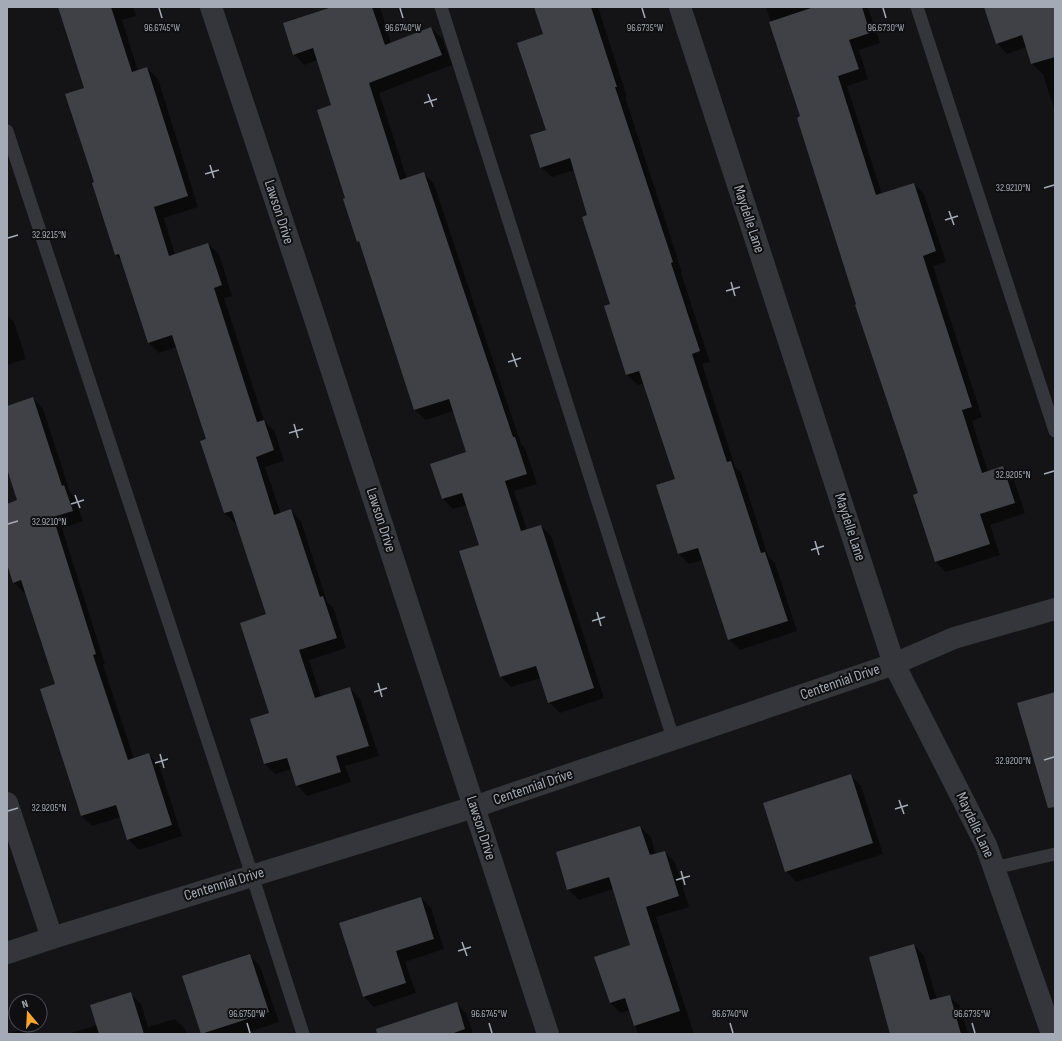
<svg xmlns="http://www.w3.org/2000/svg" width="1062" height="1041" viewBox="0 0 1062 1041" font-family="'Sofia Sans Condensed',sans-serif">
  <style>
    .shadow { fill: #0007; fill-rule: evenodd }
    .building { fill: #404146 }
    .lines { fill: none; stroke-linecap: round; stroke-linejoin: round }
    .service { stroke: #35363b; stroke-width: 13 }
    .minor { stroke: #35363b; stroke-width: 22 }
    .ticks { fill: none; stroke: #a5abb6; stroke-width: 1.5 }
    .labels { text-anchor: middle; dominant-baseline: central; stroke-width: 4; stroke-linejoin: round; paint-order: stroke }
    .street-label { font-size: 15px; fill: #a5abb6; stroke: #0f0f11 }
    .ticks-label { font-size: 10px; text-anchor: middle; fill: #a5abb6; stroke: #0f0f11; stroke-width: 4; stroke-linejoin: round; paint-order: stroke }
  </style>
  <rect width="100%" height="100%" fill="#141416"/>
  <!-- shadow -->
  <g class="shadow">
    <path d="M 59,7 L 133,7 L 136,16 L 122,20 L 138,71 L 147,68 L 158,79 L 198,207 L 164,218 L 175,255 L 208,244 L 219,254 L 232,296 L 224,298 L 264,421 L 275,432 L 284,461 L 265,467 L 281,514 L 291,510 L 301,521 L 327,602 L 333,607 L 346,648 L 309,660 L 321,697 L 350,688 L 360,699 L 379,756 L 345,766 L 351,782 L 307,796 L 297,785 L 292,769 L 275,774 L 265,764 L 251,720 L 270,714 L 267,615 L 237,523 L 235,523 L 225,513 L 207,440 L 177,347 L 159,353 L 149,343 L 122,261 L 116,255 L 93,183 L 95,183 L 85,88 Z"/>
    <path d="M 335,7 L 380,7 L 391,43 L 431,28 L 442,38 L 452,65 L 379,93 L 407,179 L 423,173 L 434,184 L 521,444 L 525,448 L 537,484 L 514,491 L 527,530 L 541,526 L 551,536 L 604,698 L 560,713 L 549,702 L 541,678 L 511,687 L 501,677 L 460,552 L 480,546 L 467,505 L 453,509 L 443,499 L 467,453 L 453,411 L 426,420 L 415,410 L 362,245 L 358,241 L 347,198 L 333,106 L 318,60 L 304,65 L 294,54 Z"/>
    <path d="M 535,7 L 598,7 L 627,97 L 625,97 L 682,272 L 681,273 L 710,362 L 702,364 L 735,467 L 741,472 L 768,556 L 775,563 L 797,631 L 740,650 L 729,639 L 703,560 L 689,564 L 679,554 L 676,480 L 644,383 L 638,385 L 627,375 L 589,215 L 575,170 L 552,177 L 541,167 L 547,131 L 544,35 Z"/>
    <path d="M 766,7 L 868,7 L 880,43 L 859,50 L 868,79 L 847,86 L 882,194 L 914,184 L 924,194 L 946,262 L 933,266 L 982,417 L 972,421 L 988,472 L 1003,467 L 1013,477 L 1025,513 L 990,525 L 1000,555 L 946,572 L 936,562 L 914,496 L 919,494 L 858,305 L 801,117 Z"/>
    <path d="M 985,7 L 1055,7 L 1055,111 L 1043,74 L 1032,64 L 1027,47 L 1007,54 L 997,43 Z"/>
    <path d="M 7,315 L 14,322 L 26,359 L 7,365 Z"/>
    <path d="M 33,398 L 43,409 L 70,492 L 74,497 L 83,521 L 62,528 L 105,664 L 103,665 L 134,759 L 148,754 L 159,765 L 182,836 L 139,850 L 128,839 L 121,817 L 92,826 L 82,816 L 41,689 L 56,684 L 26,592 L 24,593 L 14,582 L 7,561 L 7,505 L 18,501 L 7,466 L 7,407 Z"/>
    <path d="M 850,775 L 861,786 L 883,854 L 796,882 L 786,871 Z"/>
    <path d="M 640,827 L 651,837 L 656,855 L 665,852 L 675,862 L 689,907 L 656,917 L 694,1034 L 638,1034 L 630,1010 L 621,1013 L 610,1003 L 631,946 L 613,889 L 579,900 L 568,889 ZM 613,874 L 614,876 L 573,889 L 573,887 Z"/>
    <path d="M 421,898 L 431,908 L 444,949 L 405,962 L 416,993 L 374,1007 L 363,996 Z"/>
    <path d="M 914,945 L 924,956 L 937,1000 L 949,996 L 960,1006 L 968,1034 L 891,1034 Z"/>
    <path d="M 250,956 L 260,966 L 279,1022 L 243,1034 L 203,1034 Z"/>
    <path d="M 130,993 L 141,1004 L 148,1027 L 175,1019 L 185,1029 L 187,1034 L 68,1034 L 97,1025 Z"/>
    <path d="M 456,1004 L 467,1014 L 473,1034 L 398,1034 Z"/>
    <path d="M 26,1028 L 32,1034 L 8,1034 Z"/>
  </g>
  <!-- building -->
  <g class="building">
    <path d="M 58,7 L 111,7 L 132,72 L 147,67 L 188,196 L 154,207 L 169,256 L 208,243 L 222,285 L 214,288 L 257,422 L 264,420 L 274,450 L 256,457 L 274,515 L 291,509 L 320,597 L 323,596 L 337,638 L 299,650 L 315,698 L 350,687 L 369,746 L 336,756 L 341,772 L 296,786 L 287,758 L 264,764 L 250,719 L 269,713 L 240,623 L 266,614 L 232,511 L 224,513 L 200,441 L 206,439 L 172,335 L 148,343 L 119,254 L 115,255 L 92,183 L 94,182 L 65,94 L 84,88 Z"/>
    <path d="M 332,7 L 372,7 L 385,45 L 431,27 L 442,55 L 369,83 L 400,180 L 424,172 L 513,437 L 515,437 L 527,474 L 505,481 L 521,531 L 541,525 L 594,688 L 548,703 L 536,666 L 500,677 L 459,551 L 479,545 L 462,493 L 442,499 L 430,464 L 466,452 L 449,399 L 414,410 L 359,241 L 357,242 L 343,199 L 345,198 L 317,110 L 331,105 L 313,48 L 293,55 L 283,23 Z"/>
    <path d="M 534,7 L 591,7 L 617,87 L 615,87 L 673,262 L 671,263 L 700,351 L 692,354 L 727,462 L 731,461 L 761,553 L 765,552 L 788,621 L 728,640 L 698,548 L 678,554 L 656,485 L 675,479 L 639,371 L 626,375 L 604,306 L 610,304 L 582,217 L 587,215 L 570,158 L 540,168 L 530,135 L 546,130 L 517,43 L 543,34 Z"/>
    <path d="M 814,7 L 862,7 L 870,33 L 849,40 L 859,69 L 838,76 L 876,195 L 914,183 L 936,251 L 923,256 L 972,407 L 962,410 L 982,473 L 1003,466 L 1015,503 L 980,514 L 990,544 L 935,562 L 913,495 L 918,493 L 855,305 L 856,304 L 797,118 L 800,116 L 769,22 Z"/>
    <path d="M 984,7 L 1055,7 L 1055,57 L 1031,64 L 1022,35 L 996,44 Z"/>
    <path d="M 33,397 L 62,486 L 64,485 L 73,511 L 53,517 L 96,654 L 93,655 L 128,760 L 149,753 L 172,825 L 127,840 L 116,805 L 81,816 L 40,689 L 55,684 L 21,580 L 13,583 L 7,564 L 7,504 L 17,500 L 7,469 L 7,406 Z"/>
    <path d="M 1055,692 L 1055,807 L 1048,808 L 1017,703 Z"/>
    <path d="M 851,774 L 873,843 L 785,872 L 763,803 Z"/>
    <path d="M 640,826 L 650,855 L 665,851 L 679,896 L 646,907 L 680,1011 L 634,1026 L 625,998 L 610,1003 L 594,957 L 630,945 L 609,877 L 567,890 L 556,852 Z"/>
    <path d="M 421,897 L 434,939 L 396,951 L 406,983 L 363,997 L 339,923 Z"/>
    <path d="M 914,944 L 930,1000 L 950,995 L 961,1034 L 890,1034 L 869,957 Z"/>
    <path d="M 250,954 L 269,1012 L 201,1034 L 182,976 Z"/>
    <path d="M 131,992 L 144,1034 L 99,1034 L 90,1005 Z"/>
    <path d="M 457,1002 L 465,1029 L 451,1034 L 377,1034 L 376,1029 Z"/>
  </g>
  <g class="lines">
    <!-- service -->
    <g class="service">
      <path d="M 441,7 L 673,738"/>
      <path d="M 917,7 L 1055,431"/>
      <path d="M 7,131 L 252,875 L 303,1034"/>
      <path d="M 994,868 L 1055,854"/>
    </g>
    <!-- minor -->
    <g class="minor">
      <path d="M 211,7 L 314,316 L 548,1034"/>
      <path d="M 680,7 L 894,664 L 986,845 L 1052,1034"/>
      <path d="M 7,803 L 52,938"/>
      <path d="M 7,953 L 52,938 L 474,807 L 894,664 L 954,638 L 1055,609"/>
    </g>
  </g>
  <!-- ticks -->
  <path class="ticks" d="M 159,8 L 162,18M 400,8 L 403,18M 642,8 L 645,18M 883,8 L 886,18M 428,94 L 433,107M 424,103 L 437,99M 210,165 L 214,178M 205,174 L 219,170M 1044,188 L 1054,185M 949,211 L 954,225M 945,220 L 958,216M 8,238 L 18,235M 731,282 L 735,296M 726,291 L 740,287M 512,353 L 517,367M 508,362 L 521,358M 294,424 L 298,438M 289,433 L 303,429M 1044,474 L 1054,471M 75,495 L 80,508M 71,504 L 84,500M 8,524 L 18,521M 815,541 L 819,555M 811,550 L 824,546M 597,612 L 601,626M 592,621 L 605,617M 378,683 L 382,697M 374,692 L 387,688M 160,754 L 164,768M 1044,760 L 1054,757M 155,763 L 168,759M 899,800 L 904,814M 895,809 L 908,805M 8,811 L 18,808M 681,871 L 685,885M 676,880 L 690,876M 462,942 L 467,956M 458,951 L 471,947M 247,1023 L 250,1033M 489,1023 L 492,1033M 730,1023 L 733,1033M 972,1023 L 975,1033"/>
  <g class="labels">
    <!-- street labels -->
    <g class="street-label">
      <text transform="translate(279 212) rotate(72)">Lawson Drive</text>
      <text transform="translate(749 219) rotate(72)">Maydelle Lane</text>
      <text transform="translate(381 520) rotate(72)">Lawson Drive</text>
      <text transform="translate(850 527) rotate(72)">Maydelle Lane</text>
      <text transform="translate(840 682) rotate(-19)">Centennial Drive</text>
      <text transform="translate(533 787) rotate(-19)">Centennial Drive</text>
      <text transform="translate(975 825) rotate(65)">Maydelle Lane</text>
      <text transform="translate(481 828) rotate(72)">Lawson Drive</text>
      <text transform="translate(224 884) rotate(-17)">Centennial Drive</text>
    </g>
  </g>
  <g class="ticks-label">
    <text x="162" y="31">96.6745°W</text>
    <text x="403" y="31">96.6740°W</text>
    <text x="645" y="31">96.6735°W</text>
    <text x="886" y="31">96.6730°W</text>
    <text x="1013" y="191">32.9210°N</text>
    <text x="49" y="238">32.9215°N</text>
    <text x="1013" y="478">32.9205°N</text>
    <text x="49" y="525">32.9210°N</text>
    <text x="1013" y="764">32.9200°N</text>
    <text x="49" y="811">32.9205°N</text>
    <text x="247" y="1017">96.6750°W</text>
    <text x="489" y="1017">96.6745°W</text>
    <text x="730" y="1017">96.6740°W</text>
    <text x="972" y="1017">96.6735°W</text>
  </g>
  <!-- border -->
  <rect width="1062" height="1041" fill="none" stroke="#a5abb6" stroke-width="16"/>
  <!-- north arrow -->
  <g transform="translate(28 1013) rotate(342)"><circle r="19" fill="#0f0f11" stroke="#4b4d53"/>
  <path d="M0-3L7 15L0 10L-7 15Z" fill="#f6a62c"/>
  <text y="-6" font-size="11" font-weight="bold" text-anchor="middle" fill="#a5abb6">N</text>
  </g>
</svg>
